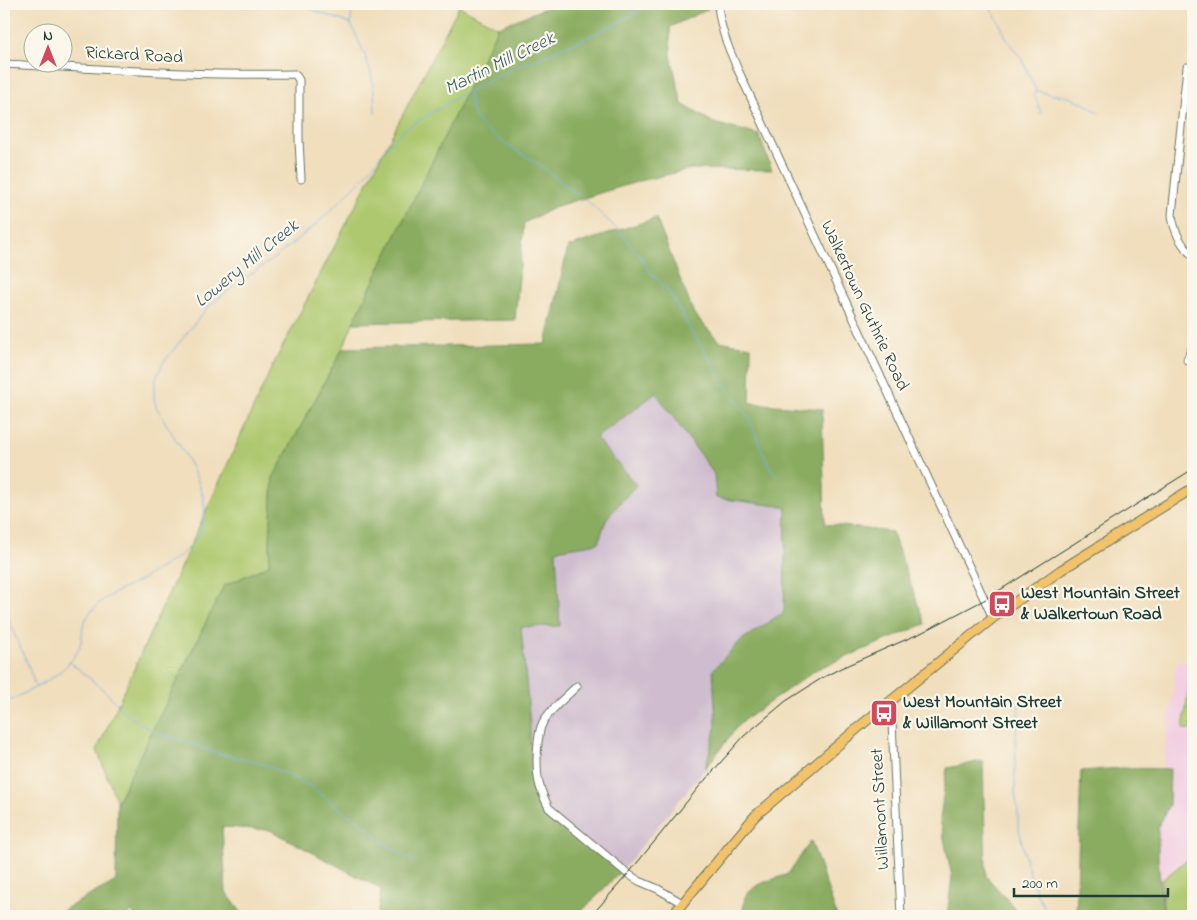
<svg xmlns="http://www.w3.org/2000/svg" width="1197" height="920" viewBox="0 0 1197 920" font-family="'Indie Flower',sans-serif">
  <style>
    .built { fill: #f2cfe1 }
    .industrial { fill: #cfbdcf }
    .green { fill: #adc86e; stroke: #668251 }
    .forest { fill: #8aac61; stroke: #54744a }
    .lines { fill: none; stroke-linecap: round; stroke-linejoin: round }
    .stream { stroke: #74afe5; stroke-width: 1 }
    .minor-casing { stroke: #687564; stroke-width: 9 }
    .major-casing { stroke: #687564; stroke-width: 11 }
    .minor { stroke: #fff; stroke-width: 7 }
    .major { stroke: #f2c36a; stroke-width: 9 }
    .rail { stroke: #1f3d34; stroke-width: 1 }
    .labels { text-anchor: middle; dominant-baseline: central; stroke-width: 4.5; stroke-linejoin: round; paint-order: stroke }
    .street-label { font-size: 18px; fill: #1f3d34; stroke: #fbf7ec }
    .poi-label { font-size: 18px; font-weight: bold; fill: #1f3d34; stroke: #fbf7ec; text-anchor: start }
    .water-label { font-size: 19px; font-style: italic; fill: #395f69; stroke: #fbf7ec }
  </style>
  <rect width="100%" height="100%" fill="#fbf7ec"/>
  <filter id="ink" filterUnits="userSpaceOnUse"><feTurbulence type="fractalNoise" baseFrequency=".02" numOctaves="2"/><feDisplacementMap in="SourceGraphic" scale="10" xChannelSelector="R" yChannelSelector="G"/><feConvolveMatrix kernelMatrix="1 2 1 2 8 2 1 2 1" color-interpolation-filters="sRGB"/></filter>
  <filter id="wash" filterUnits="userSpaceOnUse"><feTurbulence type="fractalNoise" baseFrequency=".0096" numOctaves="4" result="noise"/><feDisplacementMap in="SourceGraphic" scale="20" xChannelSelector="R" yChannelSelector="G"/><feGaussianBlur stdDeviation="1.12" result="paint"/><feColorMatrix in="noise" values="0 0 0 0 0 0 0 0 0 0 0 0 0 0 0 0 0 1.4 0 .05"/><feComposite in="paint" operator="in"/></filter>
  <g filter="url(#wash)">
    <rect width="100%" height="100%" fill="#f0debc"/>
    <!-- built -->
    <path class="built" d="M 1177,661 L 1193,661 L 1193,916 L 1157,916 L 1156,819 Z"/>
    <!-- industrial -->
    <path class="industrial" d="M 656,392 L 715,474 L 717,498 L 786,507 L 784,612 L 740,641 L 713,670 L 716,726 L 705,769 L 619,874 L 544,810 L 531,775 L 530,724 L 521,627 L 560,626 L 556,550 L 598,543 L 607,518 L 636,485 L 596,438 Z"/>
    <!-- green -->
    <g class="green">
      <path d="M 459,6 L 498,27 L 353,323 L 343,348 L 273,478 L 269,565 L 224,586 L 117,802 L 97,750 L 271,369 Z"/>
      <path d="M 1193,677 L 1193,730 L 1183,729 L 1190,680 Z"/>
      <path d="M 1193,855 L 1193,916 L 1164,916 L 1162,880 Z"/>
    </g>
    <!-- forest -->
    <g class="forest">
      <path d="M 555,4 L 708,4 L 708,9 L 670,27 L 671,56 L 682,104 L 714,123 L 759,135 L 772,170 L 691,169 L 640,181 L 557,206 L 524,223 L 515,320 L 353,323 L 498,27 Z"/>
      <path d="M 656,218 L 694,314 L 719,341 L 751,347 L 750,403 L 822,409 L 825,524 L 892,532 L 925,624 L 817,669 L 740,723 L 705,769 L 716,726 L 713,670 L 740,641 L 784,612 L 786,507 L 716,498 L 714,474 L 656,393 L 596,438 L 636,485 L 607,518 L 598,543 L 556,550 L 560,626 L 521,627 L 530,724 L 531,775 L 544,810 L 622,870 L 577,916 L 377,916 L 381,889 L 270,830 L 222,827 L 226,892 L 244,916 L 136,916 L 131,912 L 127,916 L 61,916 L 65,909 L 116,881 L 117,802 L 224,586 L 269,565 L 273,478 L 343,348 L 546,344 L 568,247 Z"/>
      <path d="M 983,761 L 986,876 L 1022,916 L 947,916 L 952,877 L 940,819 L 947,768 Z"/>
      <path d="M 1122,768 L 1170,769 L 1169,804 L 1158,828 L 1158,857 L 1163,916 L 1076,916 L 1081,771 Z"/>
      <path d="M 811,841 L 837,916 L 742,916 L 745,896 L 757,885 L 788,874 Z"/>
    </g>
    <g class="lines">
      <!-- stream -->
      <g class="stream">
        <path d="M 223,4 L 245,7 L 269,5 L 277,6 L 286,4 L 300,5 L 351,24"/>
        <path d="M 352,4 L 351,24 L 365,55 L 368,66 L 370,69 L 374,92 L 375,113"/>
        <path d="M 988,4 L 999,22 L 1008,41 L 1023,61 L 1036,91 L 1034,94 L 1041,113"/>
        <path d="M 1037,91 L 1052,95 L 1057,95 L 1069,97 L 1089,106 L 1099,113"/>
        <path d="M 468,93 L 473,113 L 482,127 L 510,147 L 540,165 L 569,188 L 586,200 L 618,230 L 639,254 L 651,273 L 670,293 L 692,333 L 706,353 L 720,378 L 733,395 L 749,419 L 758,440 L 762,451 L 775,475"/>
        <path d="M 4,606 C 12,633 27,657 35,686"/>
        <path d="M 70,662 L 107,693 L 123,711 L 139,723 L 159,734 L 195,745 L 210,751 L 263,764 L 298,780 L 313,788 L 345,813 L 361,822 L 375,835 L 394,850 L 415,862"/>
        <path d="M 4,703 L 11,700 C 36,687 66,675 79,648 C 82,641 82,634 83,626 C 85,618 92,610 98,604 C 109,594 124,589 137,582 C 146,577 155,571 163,566 C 176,559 190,549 198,537 C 223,498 173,440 156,406 L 154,398 L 154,389 L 157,376 L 163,363 L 202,314 L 211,304 L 239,282 L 269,262 L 318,223 L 365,176 L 380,156 L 402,131 L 459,96 L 520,65 L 538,59 L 563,47 L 584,39 L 602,30 L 610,27 L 649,4"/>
        <path d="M 1019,703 L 1016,737 L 1015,775 L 1015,794 L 1018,809 L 1018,824 L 1027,865 L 1037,894 L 1049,916"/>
      </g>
    </g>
  </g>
  <g filter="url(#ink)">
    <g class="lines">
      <!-- minor casing -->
      <g class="minor-casing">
        <g id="minor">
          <path d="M 718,4 C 720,29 728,47 738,70 L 993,618"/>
          <path d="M 4,64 C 101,69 198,76 295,74 L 299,80 L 299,140 L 301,179"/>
          <path d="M 1187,67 L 1172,215 C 1174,232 1181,245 1193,256"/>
          <path d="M 1187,360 L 1193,345"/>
          <path d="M 577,686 C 566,697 551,708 543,722 C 536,735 536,770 539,783 C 541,792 545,800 549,808 L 628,874 L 639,881 L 658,889 L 682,903"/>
          <path d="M 891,700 L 901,916"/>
        </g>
      </g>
      <!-- major casing -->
      <g class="major-casing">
        <path id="major" d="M 672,916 L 755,816 L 865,722 L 993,618 L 1061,570 L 1193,488"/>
      </g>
      <!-- minor -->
      <use href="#minor" class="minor"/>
      <!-- major -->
      <use href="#major" class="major"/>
      <!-- rail -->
      <path class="rail" d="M 591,916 L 628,874 L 698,788 L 744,736 L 786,701 L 822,678 L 841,668 L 921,633 L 984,600 L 1193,469"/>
    </g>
  </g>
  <!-- icons -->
  <defs>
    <g id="bus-square" transform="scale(1.4375)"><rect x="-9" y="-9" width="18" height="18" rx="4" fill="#d1495b" stroke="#fbf7ec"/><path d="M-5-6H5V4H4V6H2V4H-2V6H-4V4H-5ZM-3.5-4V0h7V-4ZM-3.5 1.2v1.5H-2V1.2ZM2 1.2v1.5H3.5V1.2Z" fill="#fff"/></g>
  </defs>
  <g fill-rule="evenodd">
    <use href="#bus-square" x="1002" y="604"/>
    <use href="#bus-square" x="884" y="713"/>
  </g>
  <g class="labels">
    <!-- street labels -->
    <g class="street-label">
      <text transform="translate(134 56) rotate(3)">Rickard Road</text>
      <text transform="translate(864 306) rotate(65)">Walkertown Guthrie Road</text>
      <text transform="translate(881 809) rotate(-93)">Willamont Street</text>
    </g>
    <!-- poi labels -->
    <g class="poi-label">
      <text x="1021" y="594">West Mountain Street<tspan x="1021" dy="21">&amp; Walkertown Road</tspan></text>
      <text x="903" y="703">West Mountain Street<tspan x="903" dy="21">&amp; Willamont Street</tspan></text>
    </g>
    <!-- water labels -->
    <g class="water-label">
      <text transform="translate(500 64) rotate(-26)">Martin Mill Creek</text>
      <text transform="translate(247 264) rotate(-39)">Lowery Mill Creek</text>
    </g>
  </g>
  <!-- margin -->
  <rect width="1197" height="920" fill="none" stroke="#fbf7ec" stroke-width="20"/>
  <!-- north arrow -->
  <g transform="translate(48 48)"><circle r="24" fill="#fbf7ec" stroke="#a3ada2"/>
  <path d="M0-4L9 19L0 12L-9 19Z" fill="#d1495b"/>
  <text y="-8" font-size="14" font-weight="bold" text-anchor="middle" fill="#1f3d34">N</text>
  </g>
  <!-- scale -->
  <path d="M1014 888v8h154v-8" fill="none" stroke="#1f3d34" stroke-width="2.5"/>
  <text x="1022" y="888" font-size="15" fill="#1f3d34" stroke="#fbf7ec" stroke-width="4" paint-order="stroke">200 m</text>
</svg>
